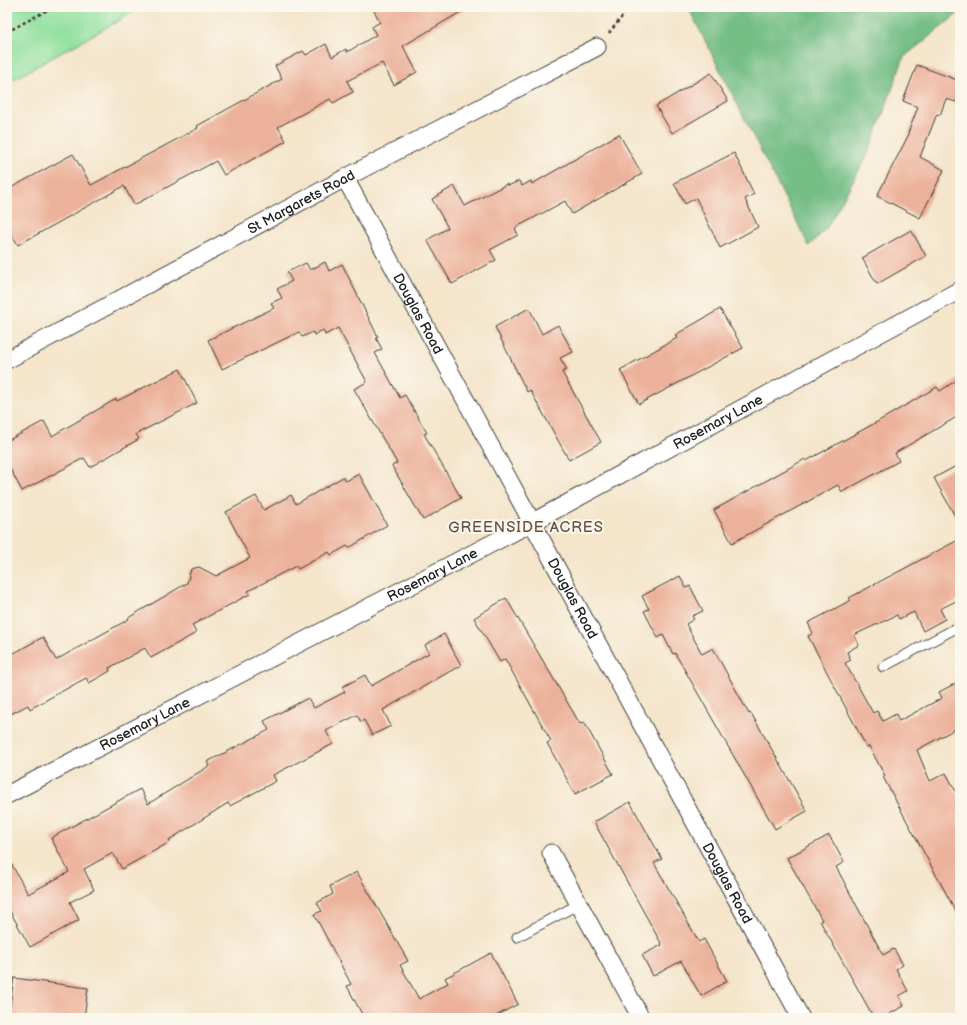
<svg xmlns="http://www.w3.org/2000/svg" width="967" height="1025" viewBox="0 0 967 1025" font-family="'Balsamiq Sans',sans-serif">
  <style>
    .green { fill: #91e09f; stroke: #567e5e }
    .forest { fill: #74be86; stroke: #486d51 }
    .building { fill: #ecb19a }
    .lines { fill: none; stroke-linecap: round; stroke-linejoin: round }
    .lane-casing { stroke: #3c3a36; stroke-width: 11 }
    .street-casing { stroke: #3c3a36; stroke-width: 19 }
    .path { stroke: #3c3a36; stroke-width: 2.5; stroke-dasharray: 3 3; stroke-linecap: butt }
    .lane { stroke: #fff; stroke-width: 9 }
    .street { stroke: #fff; stroke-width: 17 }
    .labels { text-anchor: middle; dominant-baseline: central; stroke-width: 4; stroke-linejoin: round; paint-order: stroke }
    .street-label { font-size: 14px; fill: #1c1c1c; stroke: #fbf7ec }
    .neighbourhood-label { font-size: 15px; letter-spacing: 1px; fill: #655048; stroke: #fbf7ec }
  </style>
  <rect width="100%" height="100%" fill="#fbf7ec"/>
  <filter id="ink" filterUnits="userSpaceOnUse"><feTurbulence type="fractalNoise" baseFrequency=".025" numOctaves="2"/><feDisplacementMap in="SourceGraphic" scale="8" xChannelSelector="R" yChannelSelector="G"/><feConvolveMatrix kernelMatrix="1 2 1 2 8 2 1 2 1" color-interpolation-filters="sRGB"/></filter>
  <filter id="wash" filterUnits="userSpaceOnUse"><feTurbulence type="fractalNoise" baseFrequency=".012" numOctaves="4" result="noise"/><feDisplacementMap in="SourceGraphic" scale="16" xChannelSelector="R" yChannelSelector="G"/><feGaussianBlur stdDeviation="0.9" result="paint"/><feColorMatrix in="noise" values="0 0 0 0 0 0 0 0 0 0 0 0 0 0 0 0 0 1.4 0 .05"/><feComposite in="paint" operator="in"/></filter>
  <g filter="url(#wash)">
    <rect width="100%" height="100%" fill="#f4e5cb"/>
    <!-- green -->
    <path class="green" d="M 7,7 L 143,7 L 7,83 Z"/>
    <!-- forest -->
    <path class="forest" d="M 688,7 L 960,7 L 960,12 L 904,57 L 868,154 L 826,229 L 809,246 Z"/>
    <g id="blocks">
      <!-- building -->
      <g class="building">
        <path d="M 372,7 L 469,7 L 403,46 L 417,72 L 394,85 L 382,63 L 347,81 L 353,92 L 333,103 L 330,99 L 278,127 L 286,141 L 224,175 L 216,161 L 134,205 L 124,186 L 18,245 L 7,226 L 7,190 L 73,154 L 91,185 L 198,128 L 197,126 L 282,79 L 275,66 L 303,51 L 306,55 L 326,44 L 332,57 L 346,49 L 347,52 L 376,35 L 372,27 L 380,22 Z"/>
        <path d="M 917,65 L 960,81 L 960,92 L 956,102 L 946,99 L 940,115 L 937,114 L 920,157 L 944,170 L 920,218 L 877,196 L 909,134 L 908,133 L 918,107 L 903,101 Z"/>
        <path d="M 711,73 L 728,101 L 672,133 L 656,106 Z"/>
        <path d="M 619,134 L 642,174 L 572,214 L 565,201 L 515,228 L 518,235 L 490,250 L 496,260 L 452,284 L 427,240 L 448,228 L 432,199 L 454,186 L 465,206 L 507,184 L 508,186 L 519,181 L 522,186 L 531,181 L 532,184 Z"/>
        <path d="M 734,153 L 754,194 L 745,199 L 758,227 L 720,248 L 696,198 L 685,204 L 674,183 Z"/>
        <path d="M 911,230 L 926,256 L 877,284 L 862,258 Z"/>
        <path d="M 325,262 L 329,271 L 342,264 L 378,337 L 376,338 L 382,349 L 375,353 L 400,398 L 405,395 L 427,433 L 424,434 L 461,498 L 423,520 L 392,466 L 397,463 L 354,389 L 367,382 L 338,328 L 325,335 L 323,330 L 314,335 L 313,332 L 302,337 L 299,332 L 222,369 L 208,340 L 274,308 L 271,303 L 282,298 L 277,289 L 292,281 L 287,272 L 306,263 L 310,270 Z"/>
        <path d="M 529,308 L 542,334 L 558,325 L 573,352 L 560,358 L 567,370 L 562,372 L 601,442 L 569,460 L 530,390 L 527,392 L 495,327 Z"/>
        <path d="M 720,309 L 743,348 L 639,404 L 620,370 L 677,338 L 675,335 Z"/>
        <path d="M 180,369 L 197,403 L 136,434 L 139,439 L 90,467 L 84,458 L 22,491 L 7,463 L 7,441 L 44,421 L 52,436 L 116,399 L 117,401 Z"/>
        <path d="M 960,378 L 960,415 L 895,453 L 899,461 L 842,492 L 838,485 L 732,543 L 714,510 L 805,459 L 806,461 L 877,422 L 937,387 L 940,391 Z"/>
        <path d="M 960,464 L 960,525 L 934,478 Z"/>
        <path d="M 359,474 L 387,525 L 349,548 L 347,546 L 331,555 L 329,552 L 298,569 L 296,566 L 248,591 L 250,594 L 192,625 L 196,633 L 151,658 L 145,648 L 109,668 L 110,671 L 89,683 L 86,678 L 30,709 L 28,705 L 7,716 L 7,657 L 43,637 L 56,660 L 129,619 L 128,618 L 187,583 L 191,569 L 199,567 L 216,576 L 250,558 L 226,512 L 256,496 L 264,510 L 291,495 L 296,504 L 343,477 L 346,481 Z"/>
        <path d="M 960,539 L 960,599 L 940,609 L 945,619 L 923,631 L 914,612 L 899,619 L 897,615 L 854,635 L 859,645 L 847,652 L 851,660 L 845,663 L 873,713 L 877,711 L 883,721 L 896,714 L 899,721 L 942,698 L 939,692 L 960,681 L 960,733 L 957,728 L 917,750 L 930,781 L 946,773 L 960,799 L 960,919 L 883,777 L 885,776 L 869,746 L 867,748 L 808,636 L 813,633 L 808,623 L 851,600 L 849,598 Z"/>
        <path d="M 680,576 L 686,588 L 690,586 L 703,611 L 692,616 L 694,619 L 686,624 L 702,654 L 713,648 L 749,714 L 751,713 L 807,811 L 775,829 L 675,653 L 673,654 L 663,635 L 658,638 L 644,611 L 649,609 L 642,596 Z"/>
        <path d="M 506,598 L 580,724 L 584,722 L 613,774 L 575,794 L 547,743 L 551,741 L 505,659 L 500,662 L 474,618 Z"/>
        <path d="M 444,634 L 461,665 L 383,710 L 391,726 L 372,735 L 364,720 L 361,722 L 357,715 L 326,731 L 333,744 L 273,775 L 276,781 L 230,806 L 228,803 L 169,840 L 170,842 L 122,869 L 113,853 L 84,869 L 94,890 L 70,902 L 79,920 L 30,947 L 7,906 L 7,856 L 28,894 L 69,872 L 51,838 L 140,789 L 148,804 L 209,766 L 207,762 L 269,730 L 264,721 L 308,698 L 314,708 L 345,692 L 342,687 L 365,675 L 371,686 L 429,653 L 425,645 Z"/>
        <path d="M 630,802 L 662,859 L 654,863 L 699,942 L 704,939 L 727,981 L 701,996 L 681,961 L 653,976 L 642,955 L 662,945 L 594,822 Z"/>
        <path d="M 829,835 L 844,862 L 836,867 L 883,955 L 894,949 L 903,965 L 896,969 L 908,991 L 899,996 L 904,1006 L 882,1018 L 874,1018 L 820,921 L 822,920 L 787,858 Z"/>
        <path d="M 357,872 L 408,961 L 400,965 L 419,999 L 448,983 L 445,978 L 491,953 L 518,1004 L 492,1018 L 364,1018 L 347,986 L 351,984 L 314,914 L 322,911 L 317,903 L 333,894 L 330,886 Z"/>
        <path d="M 14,978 L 88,988 L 84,1018 L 8,1018 Z"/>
      </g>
    </g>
  </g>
  <g filter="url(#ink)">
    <use href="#blocks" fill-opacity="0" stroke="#3c3a36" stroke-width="1"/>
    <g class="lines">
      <!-- lane casing -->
      <g class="lane-casing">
        <g id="lane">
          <path d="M 883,667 L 960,626"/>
          <path d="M 517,937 L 579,904"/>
        </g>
      </g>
      <!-- street casing -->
      <g class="street-casing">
        <g id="street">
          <path id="s1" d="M 345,178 L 801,1018"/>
          <path id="s2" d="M 7,360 L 345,178 L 597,47"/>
          <path id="s3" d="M 7,795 L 533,522 L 960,290"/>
          <path d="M 551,853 L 641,1018"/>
        </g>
      </g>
      <!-- path -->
      <g class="path">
        <path d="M 7,32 L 53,7"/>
        <path d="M 609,33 L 630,7"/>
      </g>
      <!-- lane -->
      <use href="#lane" class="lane"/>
      <!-- street -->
      <use href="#street" class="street"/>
    </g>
  </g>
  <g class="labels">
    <!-- street labels -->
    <g class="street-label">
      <text stroke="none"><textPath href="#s2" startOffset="334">St Margarets Road</textPath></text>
      <text stroke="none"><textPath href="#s1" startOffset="154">Douglas Road</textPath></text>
      <text stroke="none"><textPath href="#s3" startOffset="803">Rosemary Lane</textPath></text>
      <text stroke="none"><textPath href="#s3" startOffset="479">Rosemary Lane</textPath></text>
      <text stroke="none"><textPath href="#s1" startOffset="478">Douglas Road</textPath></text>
      <text stroke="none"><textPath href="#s3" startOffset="155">Rosemary Lane</textPath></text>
      <text stroke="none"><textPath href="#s1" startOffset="802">Douglas Road</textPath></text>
    </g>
    <!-- neighbourhood labels -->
    <g class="neighbourhood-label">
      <text x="526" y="527">GREENSIDE ACRES</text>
    </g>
  </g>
  <!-- margin -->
  <rect width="967" height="1025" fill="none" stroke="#fbf7ec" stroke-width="24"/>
</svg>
